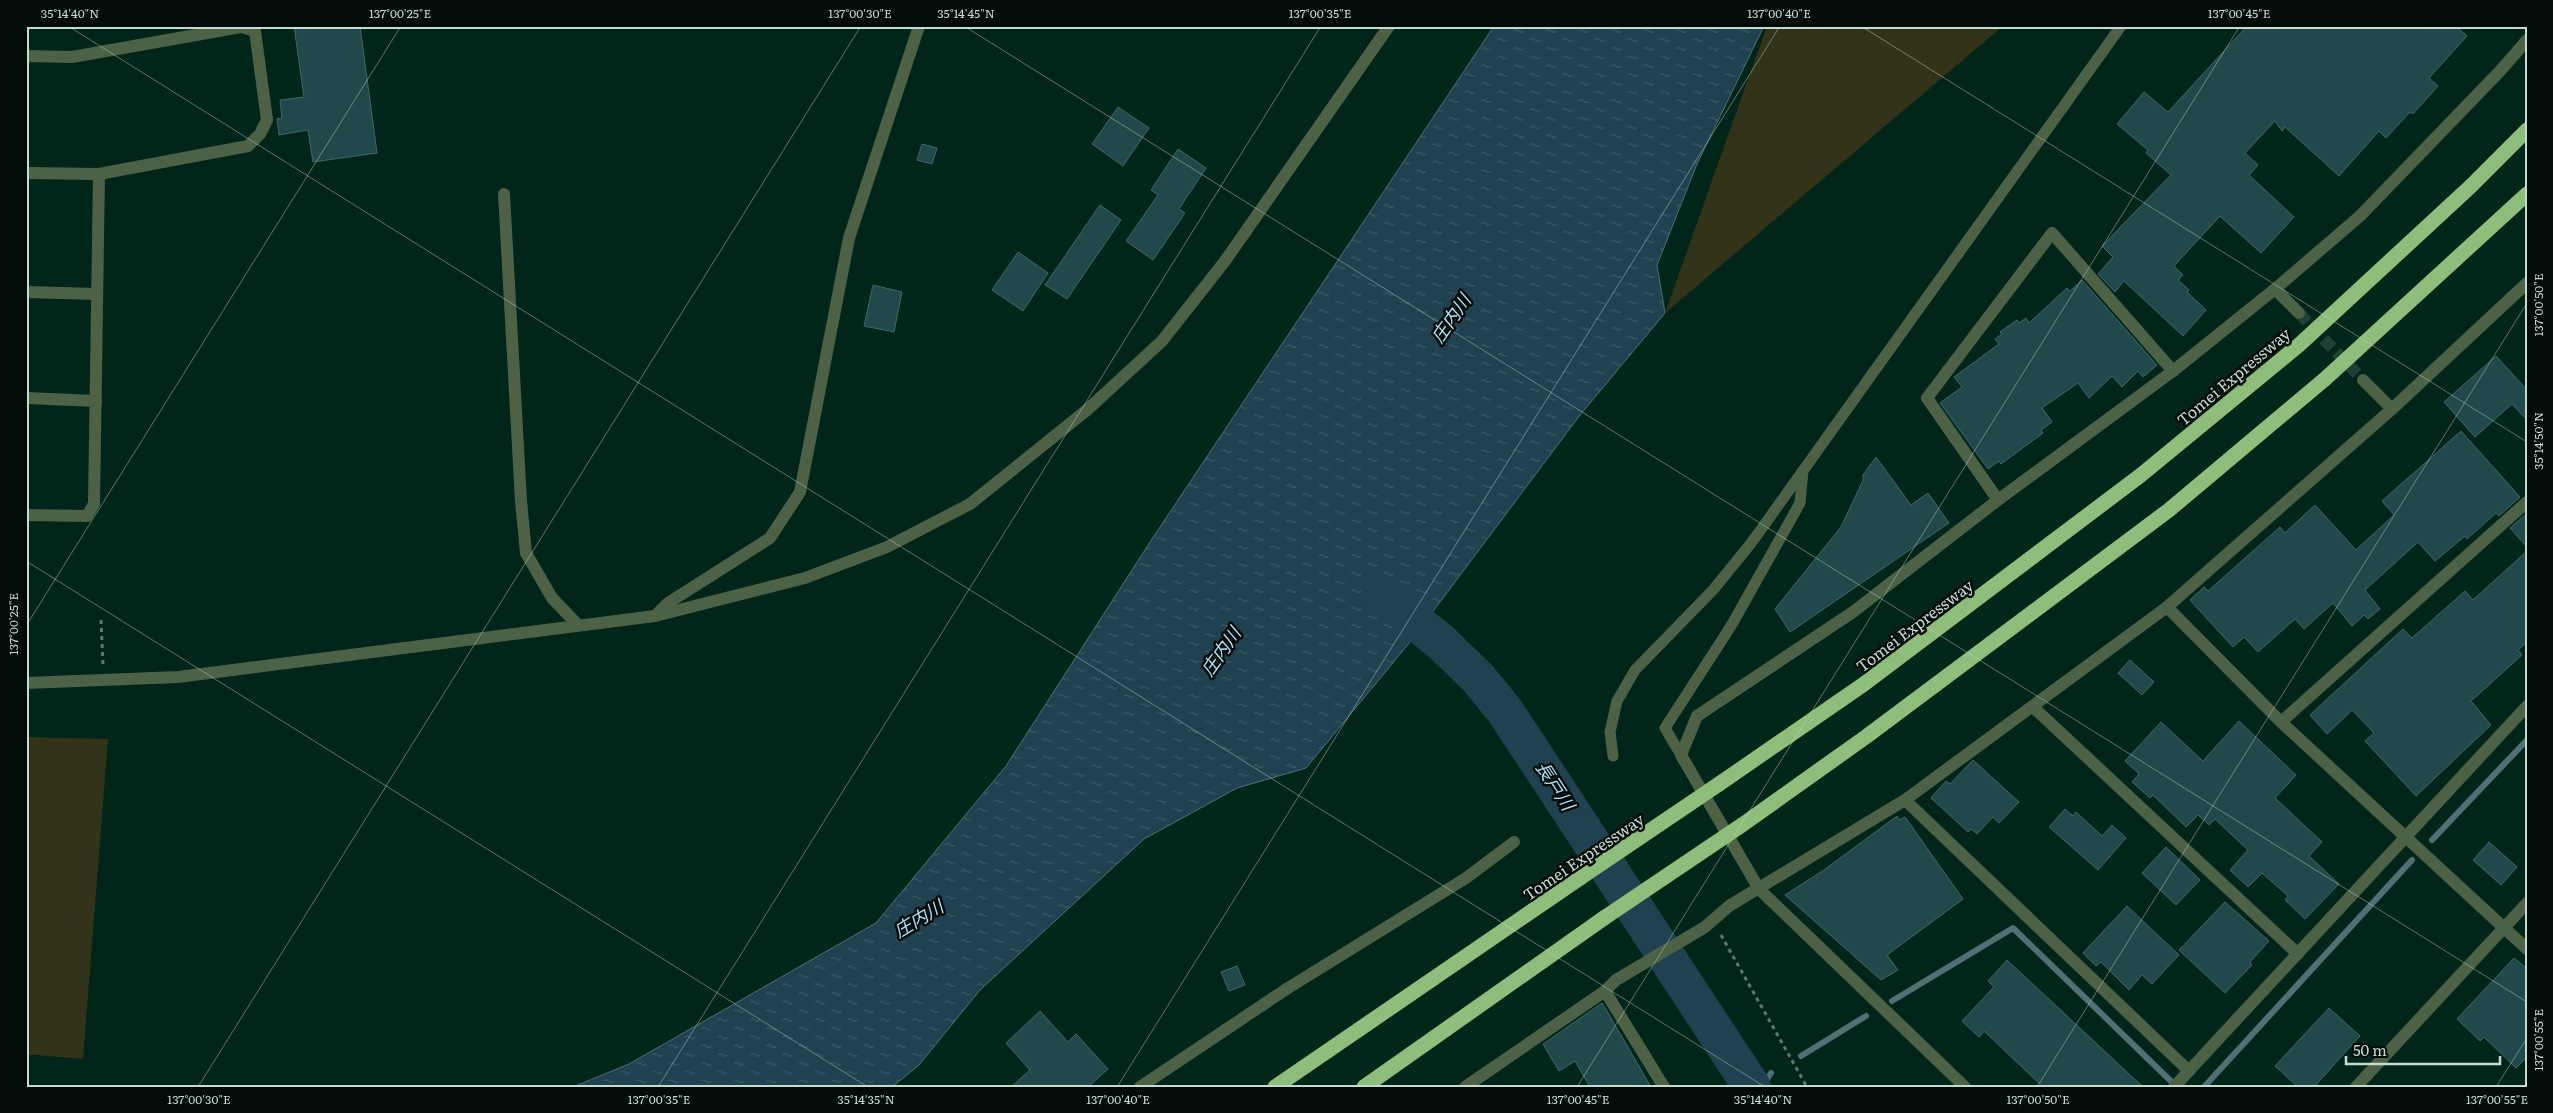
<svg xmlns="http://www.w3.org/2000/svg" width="2553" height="1113" viewBox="0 0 2553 1113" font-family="Literata,'Noto Sans JP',serif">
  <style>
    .grass { fill: #33331a }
    .water { fill: url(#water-ripples); stroke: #526f76 }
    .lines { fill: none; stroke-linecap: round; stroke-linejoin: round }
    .stream { stroke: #526f76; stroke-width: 6 }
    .river { stroke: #20414f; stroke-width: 38 }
    .building { fill: #21494b; stroke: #3f6869 }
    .minor-tunnel { stroke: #204035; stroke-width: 12; stroke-dasharray: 12 6; stroke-linecap: butt }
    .path { stroke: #5d786e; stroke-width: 3; stroke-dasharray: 4 4; stroke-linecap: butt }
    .service { stroke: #4d6146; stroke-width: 11 }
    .minor { stroke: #4d6146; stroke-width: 12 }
    .tertiary { stroke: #4d6146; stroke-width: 12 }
    .motorway { stroke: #8dbe7b; stroke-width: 15 }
    .motorway-bridge { stroke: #8dbe7b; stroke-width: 15 }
    .ticks { fill: none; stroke: #c7dad1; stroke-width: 1; stroke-opacity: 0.45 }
    .labels { text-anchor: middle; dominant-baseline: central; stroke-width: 5; stroke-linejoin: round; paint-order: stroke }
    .street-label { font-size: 16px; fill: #c7dad1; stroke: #010b07 }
    .water-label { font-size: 18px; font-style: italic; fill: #b0e2f9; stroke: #010b07 }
    .neatline { fill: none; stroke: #c7dad1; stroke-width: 2 }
    .ticks-label { font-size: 12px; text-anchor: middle; fill: #c7dad1 }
  </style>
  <defs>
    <pattern id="water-ripples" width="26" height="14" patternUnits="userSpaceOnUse" patternTransform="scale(1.25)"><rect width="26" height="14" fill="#20414f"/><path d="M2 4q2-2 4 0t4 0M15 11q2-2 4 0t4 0" fill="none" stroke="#3f5c67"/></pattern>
  </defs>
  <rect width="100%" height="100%" fill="#02251a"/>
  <!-- grass -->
  <g class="grass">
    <path d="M 1767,26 L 2003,26 L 1665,313 Z"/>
    <path d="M 26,737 L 108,739 L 83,1059 L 26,1054 Z"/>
  </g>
  <!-- water -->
  <path class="water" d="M 1494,26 L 1764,26 L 1697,164 L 1657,265 L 1665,313 L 1580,415 L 1410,642 L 1306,768 L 1237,788 L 1144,839 L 980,990 L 919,1065 L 892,1087 L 573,1087 L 629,1064 L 876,923 L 1006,766 L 1152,539 Z"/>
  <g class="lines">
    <!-- stream -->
    <g class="stream">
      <path d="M 2432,840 L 2527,740"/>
      <path d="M 1892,1001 L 2013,928 L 2176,1086"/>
      <path d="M 1801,1056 L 1866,1016"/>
      <path d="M 1762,1087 L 1771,1073"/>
      <path d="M 2204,1087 L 2412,860"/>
    </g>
    <!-- river -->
    <path class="river" d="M 1382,594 L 1442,643 L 1478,678 L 1505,711 L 1752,1087"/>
  </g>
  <!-- building -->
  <g class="building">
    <path d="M 294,26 L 360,26 L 377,153 L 313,162 L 308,130 L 279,135 L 277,119 L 282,118 L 280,100 L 304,97 Z"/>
    <path d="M 2247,26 L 2456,26 L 2467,36 L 2429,78 L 2438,86 L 2413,114 L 2410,112 L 2386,138 L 2379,131 L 2339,176 L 2285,127 L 2282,131 L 2275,121 L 2245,153 L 2258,165 L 2249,175 L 2294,217 L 2261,253 L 2220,216 L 2174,266 L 2183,275 L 2178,280 L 2189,290 L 2187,292 L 2206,310 L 2183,336 L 2124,281 L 2115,292 L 2098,274 L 2113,257 L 2102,246 L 2171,175 L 2146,153 L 2148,150 L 2117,124 L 2144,92 L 2168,112 Z"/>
    <path d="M 1118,107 L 1149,128 L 1123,166 L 1092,144 Z"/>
    <path d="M 922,144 L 937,148 L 932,164 L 917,160 Z"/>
    <path d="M 1178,149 L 1206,168 L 1179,209 L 1185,213 L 1153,260 L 1126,241 L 1158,195 L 1151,190 Z"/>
    <path d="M 1100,205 L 1121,220 L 1067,299 L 1045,285 Z"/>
    <path d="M 1018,252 L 1048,273 L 1023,311 L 992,290 Z"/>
    <path d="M 2082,280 L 2157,365 L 2143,377 L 2138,371 L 2122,387 L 2112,376 L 2089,398 L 2078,383 L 2042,408 L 2052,422 L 2041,430 L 2043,433 L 2001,464 L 1999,461 L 1988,469 L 1940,403 L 1962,387 L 1954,377 L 1999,344 L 1995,339 L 2002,334 L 2000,332 L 2017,320 L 2019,323 L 2026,318 L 2029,323 L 2067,288 L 2070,291 Z"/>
    <path d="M 873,285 L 902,292 L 894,332 L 864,326 Z"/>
    <path d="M 2496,356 L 2527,390 L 2527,420 L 2512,404 L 2475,437 L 2444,402 Z"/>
    <path d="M 2461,431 L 2520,497 L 2499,516 L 2496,513 L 2467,539 L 2465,536 L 2435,561 L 2418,542 L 2365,590 L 2380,609 L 2368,619 L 2364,615 L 2352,626 L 2333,603 L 2304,629 L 2295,619 L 2258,652 L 2244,637 L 2233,647 L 2190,600 L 2204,587 L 2208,591 L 2280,527 L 2285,533 L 2315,505 L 2356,550 L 2394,515 L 2382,501 Z"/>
    <path d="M 1876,457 L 1911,505 L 1928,493 L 1949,523 L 1790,632 L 1775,609 L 1841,527 L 1863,480 L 1863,475 Z"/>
    <path d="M 2527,513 L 2527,547 L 2510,528 Z"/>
    <path d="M 2527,551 L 2527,642 L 2518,650 L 2522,655 L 2471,701 L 2491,725 L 2416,796 L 2365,741 L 2374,733 L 2352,710 L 2327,734 L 2310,715 L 2403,629 L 2412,638 L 2465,591 L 2473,600 Z"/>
    <path d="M 2130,660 L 2154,682 L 2142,695 L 2118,673 Z"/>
    <path d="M 2239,721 L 2296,775 L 2275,798 L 2322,842 L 2309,856 L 2339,884 L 2305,919 L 2285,900 L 2288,896 L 2262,873 L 2248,887 L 2230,870 L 2248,850 L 2215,819 L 2209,825 L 2198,815 L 2186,827 L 2153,795 L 2150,798 L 2132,782 L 2139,774 L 2125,761 L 2161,722 L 2203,761 Z"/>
    <path d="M 1973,760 L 2019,802 L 1999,823 L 1993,817 L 1977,834 L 1971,829 L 1968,832 L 1931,798 L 1946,781 L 1950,784 Z"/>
    <path d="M 2065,809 L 2073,816 L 2076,812 L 2102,836 L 2112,825 L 2126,838 L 2098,870 L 2049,827 Z"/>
    <path d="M 1897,816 L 1899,820 L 1905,817 L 1963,899 L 1887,955 L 1898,970 L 1881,980 L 1785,895 L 1824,870 Z"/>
    <path d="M 2489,842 L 2517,867 L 2501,885 L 2473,860 Z"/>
    <path d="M 2166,847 L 2200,880 L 2176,905 L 2142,873 Z"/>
    <path d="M 2225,902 L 2269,941 L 2250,962 L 2252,965 L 2225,993 L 2179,950 Z"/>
    <path d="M 2127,906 L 2179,955 L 2152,984 L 2142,975 L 2129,990 L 2101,962 L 2096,966 L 2083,953 Z"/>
    <path d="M 2514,958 L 2527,969 L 2527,1057 L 2516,1068 L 2484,1037 L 2480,1041 L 2457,1019 Z"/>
    <path d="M 2007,960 L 2143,1087 L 2043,1087 L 1984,1031 L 1979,1037 L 1962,1021 L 1994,987 L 1988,981 Z"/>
    <path d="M 1237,966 L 1245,985 L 1229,991 L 1221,972 Z"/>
    <path d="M 1602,1003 L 1607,1011 L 1651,1087 L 1590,1087 L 1575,1061 L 1559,1071 L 1543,1044 Z"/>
    <path d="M 2329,1008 L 2360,1036 L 2314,1087 L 2298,1087 L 2275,1066 Z"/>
    <path d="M 1040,1011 L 1068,1042 L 1076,1034 L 1108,1069 L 1088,1087 L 1011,1087 L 1030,1070 L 1006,1043 Z"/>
  </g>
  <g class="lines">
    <!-- minor-tunnel -->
    <path class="minor-tunnel" d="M 2299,313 L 2363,380"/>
    <!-- path -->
    <g class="path">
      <path d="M 101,620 L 103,665"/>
      <path d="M 1721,935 L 1807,1087"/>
    </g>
    <!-- service -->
    <g class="service">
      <path d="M 1681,755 L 1665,728 L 1731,626 L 1800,503 L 1803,471"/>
      <path d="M 1613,756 L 1610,732 L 1617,701 L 1635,670 L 1713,590 L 1752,542 L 2121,26"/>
    </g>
    <!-- minor -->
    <g class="minor">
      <path d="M 26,56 L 72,57 L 241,27 L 255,31 L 267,120 L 260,134 L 248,146 L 99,174 L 26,173"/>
      <path d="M 504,194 L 521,501 L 526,553 L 552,598 L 578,625"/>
      <path d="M 2275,289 L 2299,313"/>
      <path d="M 26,292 L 97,294"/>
      <path d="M 2363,380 L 2392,409"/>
      <path d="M 26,398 L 96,401"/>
      <path d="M 1998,500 L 1927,398 L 2052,233 L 2173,371"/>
      <path d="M 26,515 L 87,516 L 94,504 L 99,174"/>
      <path d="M 2167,607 L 2281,722 L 2527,949"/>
      <path d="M 655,616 L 668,603 L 770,538 L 800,492 L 849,238 L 919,26"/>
      <path d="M 26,683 L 178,677 L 655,616 L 805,578 L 887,547 L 970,504 L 1087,410 L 1162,341 L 1225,261 L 1389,26"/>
      <path d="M 2033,707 L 2298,954"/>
      <path d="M 2281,722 L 2527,502"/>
      <path d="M 1905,800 L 2189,1071"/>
      <path d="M 1605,991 L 1664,1087"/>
      <path d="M 1140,1087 L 1288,988 L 1466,878 L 1514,842"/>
      <path d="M 1465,1087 L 1605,991 L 1616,980 L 1705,927 L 1729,906 L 1905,800 L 2167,607 L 2392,409 L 2527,283"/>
      <path d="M 1965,1087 L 1759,889 L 1681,755 L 1697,716 L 1853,612 L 1998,500 L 2173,371 L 2275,289 L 2360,216 L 2501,70 L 2527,40"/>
      <path d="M 2174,1087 L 2527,706"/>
    </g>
    <!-- tertiary -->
    <path class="tertiary" d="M 2356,1087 L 2527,903"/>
    <!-- motorway -->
    <g class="motorway">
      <path d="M 1719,784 L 1864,684 L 2141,475 L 2299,345 L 2471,186 L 2527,130"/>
      <path d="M 1742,825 L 1867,736 L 2169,510 L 2325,379 L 2527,194"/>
      <path d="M 1275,1087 L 1580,878"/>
      <path d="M 1364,1087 L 1604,918"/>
    </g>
    <!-- motorway-bridge -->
    <g class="motorway-bridge">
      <path d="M 1580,878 L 1719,784"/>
      <path d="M 1604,918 L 1742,825"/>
    </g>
  </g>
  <!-- ticks -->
  <path class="ticks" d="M 68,26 L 1765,1087M 964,26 L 2527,1002M 1861,26 L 2527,442M 26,561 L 868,1087M 26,626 L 401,26M 198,1087 L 861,26M 658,1087 L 1321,26M 1117,1087 L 1780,26M 1577,1087 L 2240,26M 2037,1087 L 2527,303M 2496,1087 L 2527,1038"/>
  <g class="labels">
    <!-- street labels -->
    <g class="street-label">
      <text transform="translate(2233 376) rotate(-40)">Tomei Expressway</text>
      <text transform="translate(1914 625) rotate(-37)">Tomei Expressway</text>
      <text transform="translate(1583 856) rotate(-34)">Tomei Expressway</text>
    </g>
    <!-- water labels -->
    <g class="water-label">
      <text transform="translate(1450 318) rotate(-55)">庄内川</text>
      <text transform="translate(1220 651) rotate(-55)">庄内川</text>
      <text transform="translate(1556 785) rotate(57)">長戸川</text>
      <text transform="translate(918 918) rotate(-31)">庄内川</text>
    </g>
  </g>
  <!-- border -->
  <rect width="2553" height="1113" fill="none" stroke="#010b07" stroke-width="55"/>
  <!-- scale -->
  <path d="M2346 1056v8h154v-8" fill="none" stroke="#c7dad1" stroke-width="2.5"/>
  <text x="2353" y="1056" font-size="15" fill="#c7dad1" stroke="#010b07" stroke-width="4" paint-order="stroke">50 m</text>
  <rect x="28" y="28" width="2498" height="1058" class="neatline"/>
  <g class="ticks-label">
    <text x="70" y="18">35°14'40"N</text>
    <text x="400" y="18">137°00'25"E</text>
    <text x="860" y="18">137°00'30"E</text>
    <text x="966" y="18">35°14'45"N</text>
    <text x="1320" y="18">137°00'35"E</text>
    <text x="1779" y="18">137°00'40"E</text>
    <text x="2239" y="18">137°00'45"E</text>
    <text transform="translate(2539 305) rotate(-90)" y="4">137°00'50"E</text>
    <text transform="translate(2539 441) rotate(-90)" y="4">35°14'50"N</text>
    <text transform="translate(14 624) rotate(-90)" y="4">137°00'25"E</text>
    <text transform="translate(2539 1040) rotate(-90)" y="4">137°00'55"E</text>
    <text x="199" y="1104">137°00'30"E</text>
    <text x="659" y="1104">137°00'35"E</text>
    <text x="866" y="1104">35°14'35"N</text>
    <text x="1118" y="1104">137°00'40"E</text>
    <text x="1578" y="1104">137°00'45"E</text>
    <text x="1763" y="1104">35°14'40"N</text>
    <text x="2038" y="1104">137°00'50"E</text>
    <text x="2497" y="1104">137°00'55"E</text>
  </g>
</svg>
